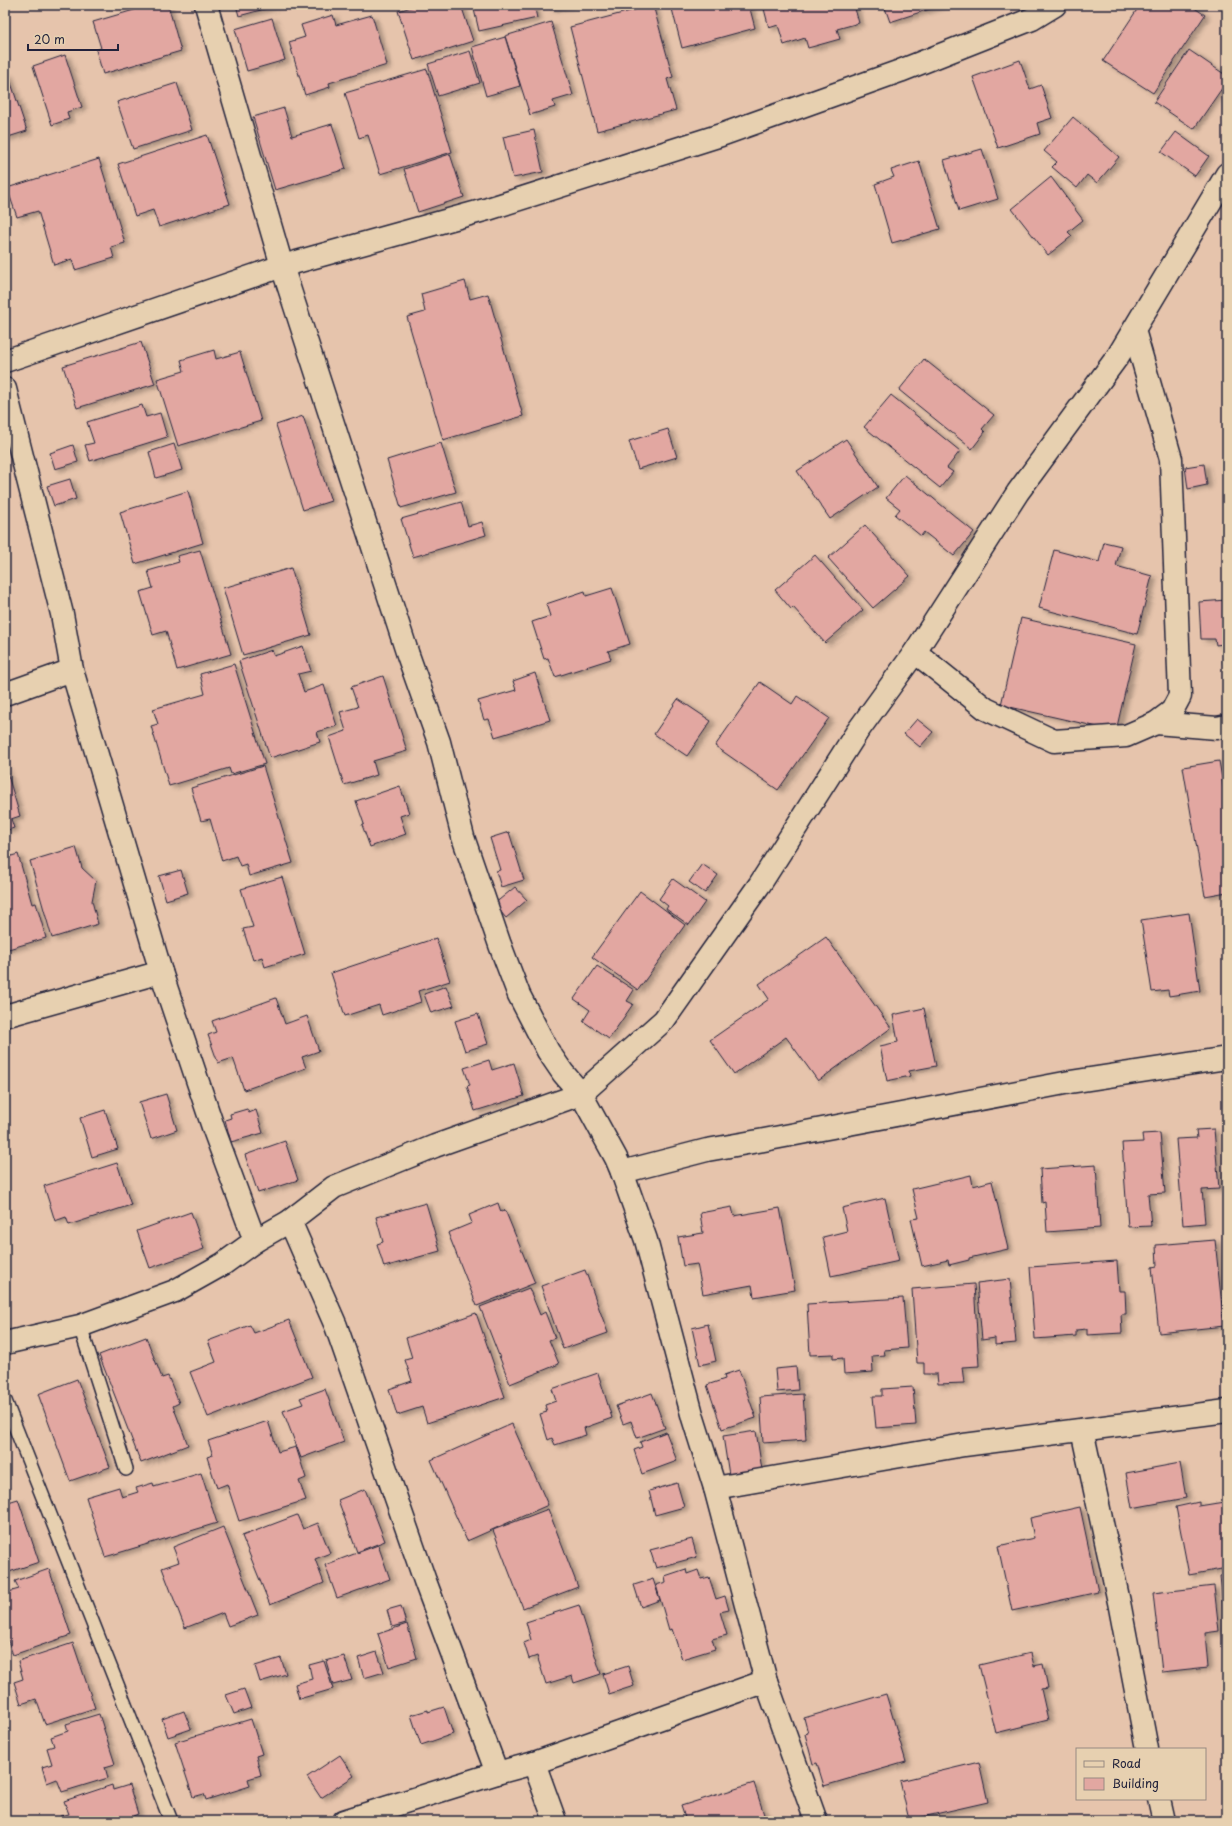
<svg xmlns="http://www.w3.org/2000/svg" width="1232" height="1826" viewBox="0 0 1232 1826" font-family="'Playpen Sans',sans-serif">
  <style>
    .building { fill: #e2a7a1; stroke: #22223b; filter: url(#shadow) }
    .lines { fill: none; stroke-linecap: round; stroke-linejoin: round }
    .service-casing { stroke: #22223b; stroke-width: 16 }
    .minor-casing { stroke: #22223b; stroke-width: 25 }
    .service { stroke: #e7d0b0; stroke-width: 13 }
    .minor { stroke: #e7d0b0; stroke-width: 22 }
  </style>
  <defs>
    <filter id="shadow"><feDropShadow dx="4.5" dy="2.5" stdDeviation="2" flood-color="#0004"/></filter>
  </defs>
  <rect width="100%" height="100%" fill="#e6c4ac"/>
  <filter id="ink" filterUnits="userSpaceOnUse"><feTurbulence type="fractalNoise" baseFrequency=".025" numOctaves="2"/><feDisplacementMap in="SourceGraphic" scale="8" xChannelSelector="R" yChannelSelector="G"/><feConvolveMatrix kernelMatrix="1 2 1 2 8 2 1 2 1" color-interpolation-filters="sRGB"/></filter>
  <g filter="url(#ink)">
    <!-- building -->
    <g class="building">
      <path d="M 151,5 L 168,5 L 181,51 L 103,74 L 96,50 L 101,48 L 93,22 Z"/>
      <path d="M 236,5 L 279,5 L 239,16 Z"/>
      <path d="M 418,5 L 461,5 L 473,41 L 414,60 L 398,11 Z"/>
      <path d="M 473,5 L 534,5 L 537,18 L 479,31 Z"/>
      <path d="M 549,5 L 570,5 L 550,9 Z"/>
      <path d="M 653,5 L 673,77 L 667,79 L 676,110 L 597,131 L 570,27 Z"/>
      <path d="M 671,5 L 749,5 L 755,28 L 682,48 Z"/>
      <path d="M 763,5 L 854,5 L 859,23 L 837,29 L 840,39 L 808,48 L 805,38 L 784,45 L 778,25 L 769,28 Z"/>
      <path d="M 884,5 L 942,5 L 890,22 Z"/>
      <path d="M 1140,5 L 1190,5 L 1205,15 L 1153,93 L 1103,61 Z"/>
      <path d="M 333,15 L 336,25 L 372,15 L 387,65 L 329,83 L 330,87 L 305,95 L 289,42 L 305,37 L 301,25 Z"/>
      <path d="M 272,18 L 285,60 L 247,71 L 235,29 Z"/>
      <path d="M 551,22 L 573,95 L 553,101 L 555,107 L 530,115 L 505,36 Z"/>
      <path d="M 505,37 L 520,86 L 486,96 L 472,47 Z"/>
      <path d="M 1189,50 L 1227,76 L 1227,81 L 1194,129 L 1154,102 Z"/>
      <path d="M 470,51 L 480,83 L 438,96 L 428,64 Z"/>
      <path d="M 65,55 L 82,107 L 67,112 L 69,119 L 52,125 L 33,66 Z"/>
      <path d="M 1020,60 L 1030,89 L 1041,85 L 1052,118 L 1037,123 L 1040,134 L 998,148 L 973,77 Z"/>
      <path d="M 427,69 L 452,152 L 380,174 L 368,135 L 359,138 L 345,93 Z"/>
      <path d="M 8,74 L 27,131 L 5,138 L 5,75 Z"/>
      <path d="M 177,83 L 192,130 L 133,149 L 117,102 Z"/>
      <path d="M 284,108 L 292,136 L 332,124 L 346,169 L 275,190 L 253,117 Z"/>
      <path d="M 1073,117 L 1119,157 L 1097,183 L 1087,175 L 1077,188 L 1052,167 L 1057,162 L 1044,151 Z"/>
      <path d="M 534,130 L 543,172 L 513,178 L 503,137 Z"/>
      <path d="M 1176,132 L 1209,156 L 1195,176 L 1161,152 Z"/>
      <path d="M 207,135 L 230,204 L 159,227 L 153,210 L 135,216 L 118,164 Z"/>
      <path d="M 982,149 L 998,199 L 959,211 L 944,160 Z"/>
      <path d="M 450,154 L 464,197 L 418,212 L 404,169 Z"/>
      <path d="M 99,159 L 125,243 L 111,247 L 114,258 L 75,270 L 72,259 L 54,265 L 38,211 L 17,217 L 7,188 Z"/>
      <path d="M 919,161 L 940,229 L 892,243 L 875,184 L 894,177 L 891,170 Z"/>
      <path d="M 1051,177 L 1083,220 L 1068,232 L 1072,236 L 1048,255 L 1012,209 Z"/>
      <path d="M 465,281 L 470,299 L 488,294 L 523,416 L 443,440 L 407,317 L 425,312 L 421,294 Z"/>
      <path d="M 141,342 L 155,384 L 77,408 L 63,366 Z"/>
      <path d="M 214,350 L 216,359 L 240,352 L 261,421 L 178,446 L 157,379 L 184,371 L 181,360 Z"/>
      <path d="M 924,359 L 994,415 L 982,429 L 985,432 L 972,449 L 899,390 Z"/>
      <path d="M 891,395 L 960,451 L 947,468 L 953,472 L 940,488 L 864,427 Z"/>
      <path d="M 142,405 L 146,417 L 160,413 L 167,437 L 90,461 L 85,445 L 94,443 L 87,422 Z"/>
      <path d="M 303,416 L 331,501 L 303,510 L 276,425 Z"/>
      <path d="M 668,429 L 677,457 L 638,469 L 629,441 Z"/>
      <path d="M 846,439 L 878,487 L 830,519 L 797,471 Z"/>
      <path d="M 441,443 L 456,492 L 401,508 L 387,460 Z"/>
      <path d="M 174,444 L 182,470 L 156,478 L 149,452 Z"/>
      <path d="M 73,445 L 78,462 L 55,469 L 50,453 Z"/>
      <path d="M 1204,464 L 1207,485 L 1188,489 L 1185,467 Z"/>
      <path d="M 905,475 L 974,532 L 954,556 L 924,532 L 921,536 L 895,515 L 900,509 L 886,498 Z"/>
      <path d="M 70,479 L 76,499 L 54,506 L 47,486 Z"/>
      <path d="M 188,491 L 203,543 L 135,564 L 120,512 Z"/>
      <path d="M 461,502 L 468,526 L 482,522 L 486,535 L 413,557 L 401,519 Z"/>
      <path d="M 865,525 L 910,576 L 873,608 L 828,558 Z"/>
      <path d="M 1104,542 L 1121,546 L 1116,566 L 1152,576 L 1137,634 L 1039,608 L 1054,550 L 1099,562 Z"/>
      <path d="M 200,550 L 231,654 L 177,670 L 166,631 L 153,635 L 140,592 L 153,588 L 148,571 L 179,562 L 177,556 Z"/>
      <path d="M 815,555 L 863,610 L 825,643 L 793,607 L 791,609 L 775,590 Z"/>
      <path d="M 291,568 L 311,635 L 243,655 L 223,588 Z"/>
      <path d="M 612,588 L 630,644 L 608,651 L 611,659 L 555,677 L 548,658 L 544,659 L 532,622 L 550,616 L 546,604 L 585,591 L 586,596 Z"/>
      <path d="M 1227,600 L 1227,665 L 1227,664 L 1223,664 L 1223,644 L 1216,645 L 1215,639 L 1201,639 L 1199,602 Z"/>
      <path d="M 1021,618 L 1136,644 L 1116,731 L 1001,705 Z"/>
      <path d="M 303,646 L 311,671 L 298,674 L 304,692 L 324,685 L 337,726 L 317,732 L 320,742 L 270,758 L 239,661 L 272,650 L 274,656 Z"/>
      <path d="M 234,664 L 265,764 L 231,774 L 229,768 L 169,786 L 151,726 L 158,724 L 153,709 L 205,694 L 200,674 Z"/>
      <path d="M 535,673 L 550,720 L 495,737 L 489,719 L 484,720 L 478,701 L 516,690 L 513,681 Z"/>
      <path d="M 383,676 L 407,751 L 373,761 L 377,775 L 344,785 L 329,737 L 346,731 L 340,712 L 358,707 L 351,687 Z"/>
      <path d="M 760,682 L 792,704 L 797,696 L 829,718 L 778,790 L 715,746 Z"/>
      <path d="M 678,699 L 711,721 L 687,756 L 654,734 Z"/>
      <path d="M 917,719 L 933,732 L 920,747 L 904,734 Z"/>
      <path d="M 1219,761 L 1227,809 L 1227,892 L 1205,896 L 1183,767 Z"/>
      <path d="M 5,765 L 20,816 L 11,819 L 14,828 L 5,831 Z"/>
      <path d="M 263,766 L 293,863 L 249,876 L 246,864 L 240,866 L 236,856 L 222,861 L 210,819 L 201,821 L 191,788 Z"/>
      <path d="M 400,786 L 409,813 L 400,816 L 406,834 L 370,847 L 362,825 L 364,824 L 356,801 Z"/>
      <path d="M 509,832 L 524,880 L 501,887 L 496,871 L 500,870 L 490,838 Z"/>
      <path d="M 76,847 L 82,868 L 96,881 L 92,901 L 98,924 L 52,938 L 30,861 Z"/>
      <path d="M 18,854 L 32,904 L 36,903 L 46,938 L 5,950 L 5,858 Z"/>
      <path d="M 702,864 L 718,875 L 705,893 L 689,882 Z"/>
      <path d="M 181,870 L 188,893 L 166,900 L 159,876 Z"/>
      <path d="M 282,877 L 305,954 L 265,967 L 262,957 L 253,960 L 243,929 L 253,927 L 241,889 Z"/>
      <path d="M 673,879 L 705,902 L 689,925 L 666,909 L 668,906 L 659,899 Z"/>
      <path d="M 515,887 L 527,900 L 506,918 L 494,904 Z"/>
      <path d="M 640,891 L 685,925 L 638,990 L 592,957 Z"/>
      <path d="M 1189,913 L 1200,991 L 1169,996 L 1168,990 L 1152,992 L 1141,920 Z"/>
      <path d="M 826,937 L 891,1028 L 818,1081 L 786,1037 L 734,1074 L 710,1040 L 769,999 L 759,984 Z"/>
      <path d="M 436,938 L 450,981 L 418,991 L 421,1002 L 382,1015 L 379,1005 L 345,1016 L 331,973 Z"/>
      <path d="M 597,966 L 634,990 L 627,1001 L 633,1004 L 609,1039 L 583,1021 L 590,1010 L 574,999 Z"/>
      <path d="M 446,986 L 454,1006 L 431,1013 L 424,994 Z"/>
      <path d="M 276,998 L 285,1024 L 307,1016 L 319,1051 L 302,1057 L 306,1068 L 244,1090 L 233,1058 L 218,1063 L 208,1035 L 216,1032 L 212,1021 Z"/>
      <path d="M 924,1008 L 936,1066 L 909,1071 L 910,1076 L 887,1081 L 880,1046 L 898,1042 L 893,1015 Z"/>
      <path d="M 478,1014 L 488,1044 L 465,1051 L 455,1021 Z"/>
      <path d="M 489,1060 L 492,1070 L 514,1063 L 524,1096 L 475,1111 L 467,1086 L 470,1085 L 464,1068 Z"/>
      <path d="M 166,1094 L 177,1130 L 151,1139 L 139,1102 Z"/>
      <path d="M 247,1109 L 249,1113 L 256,1110 L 263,1133 L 231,1142 L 225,1120 L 231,1118 L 230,1114 Z"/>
      <path d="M 105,1110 L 118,1149 L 92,1157 L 80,1118 Z"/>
      <path d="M 1214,1129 L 1219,1189 L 1202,1190 L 1205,1223 L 1183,1225 L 1176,1139 L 1197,1138 L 1196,1130 Z"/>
      <path d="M 1160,1133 L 1165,1193 L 1148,1194 L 1151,1226 L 1128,1227 L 1122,1143 L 1143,1142 L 1142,1134 Z"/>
      <path d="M 285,1141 L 298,1180 L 258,1193 L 245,1155 Z"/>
      <path d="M 117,1163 L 131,1205 L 69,1225 L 66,1217 L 55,1221 L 44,1186 Z"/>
      <path d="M 1096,1165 L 1100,1228 L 1047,1232 L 1045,1202 L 1042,1203 L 1040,1169 Z"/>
      <path d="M 971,1175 L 973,1186 L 992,1181 L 1008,1249 L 969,1258 L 969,1260 L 949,1265 L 948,1260 L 922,1266 L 911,1219 L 919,1218 L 912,1189 Z"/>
      <path d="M 885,1198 L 899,1261 L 831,1276 L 823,1237 L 847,1231 L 842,1208 Z"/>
      <path d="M 426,1203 L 440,1251 L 384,1267 L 377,1244 L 383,1242 L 376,1217 Z"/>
      <path d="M 498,1203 L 501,1212 L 505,1210 L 535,1283 L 477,1306 L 448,1233 L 472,1223 L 469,1215 Z"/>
      <path d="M 732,1207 L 734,1216 L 780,1208 L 795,1290 L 754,1297 L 752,1285 L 703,1294 L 697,1264 L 683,1266 L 678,1237 L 703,1233 L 700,1213 Z"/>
      <path d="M 191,1212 L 204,1249 L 150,1268 L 137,1231 Z"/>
      <path d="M 1215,1240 L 1224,1326 L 1159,1333 L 1152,1267 L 1157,1266 L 1156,1245 Z"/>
      <path d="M 1117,1261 L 1119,1291 L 1125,1291 L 1126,1314 L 1121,1314 L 1122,1333 L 1087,1335 L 1087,1329 L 1076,1330 L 1076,1336 L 1035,1339 L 1030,1267 Z"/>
      <path d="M 585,1270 L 608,1333 L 563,1349 L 541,1286 Z"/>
      <path d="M 1010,1279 L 1016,1343 L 995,1345 L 995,1338 L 982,1340 L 977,1283 Z"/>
      <path d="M 974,1284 L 979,1366 L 962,1367 L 964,1383 L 938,1384 L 937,1374 L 924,1374 L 924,1363 L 917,1363 L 912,1289 Z"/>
      <path d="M 529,1288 L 540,1315 L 545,1312 L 555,1338 L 549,1340 L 559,1364 L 510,1384 L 480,1307 Z"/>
      <path d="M 903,1298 L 907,1348 L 884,1350 L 885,1355 L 872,1356 L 873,1372 L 844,1374 L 843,1358 L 833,1359 L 833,1354 L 810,1355 L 807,1304 Z"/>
      <path d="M 476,1313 L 505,1397 L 427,1423 L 422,1407 L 397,1415 L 389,1389 L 412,1381 L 405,1360 L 412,1358 L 406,1338 Z"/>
      <path d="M 289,1320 L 312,1377 L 208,1417 L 190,1372 L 216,1362 L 208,1341 L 250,1325 L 254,1333 Z"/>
      <path d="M 708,1324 L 716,1361 L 700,1365 L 692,1328 Z"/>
      <path d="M 146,1337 L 162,1378 L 168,1376 L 179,1403 L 173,1406 L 188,1445 L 141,1463 L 99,1355 Z"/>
      <path d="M 796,1367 L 798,1390 L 777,1392 L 775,1369 Z"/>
      <path d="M 739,1370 L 756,1418 L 722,1429 L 707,1385 L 725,1379 L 724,1375 Z"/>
      <path d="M 598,1373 L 612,1418 L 584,1428 L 586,1435 L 555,1445 L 552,1438 L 548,1440 L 540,1414 L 547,1412 L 545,1405 L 556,1401 L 552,1389 Z"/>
      <path d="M 77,1379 L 110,1467 L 70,1481 L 38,1394 Z"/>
      <path d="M 913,1387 L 916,1425 L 876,1428 L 873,1396 L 882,1396 L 882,1389 Z"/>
      <path d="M 325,1389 L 344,1442 L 301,1458 L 283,1411 L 303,1404 L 300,1398 Z"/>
      <path d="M 652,1393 L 665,1428 L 637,1438 L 631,1421 L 623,1424 L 616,1406 Z"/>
      <path d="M 803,1394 L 806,1440 L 763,1443 L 760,1397 Z"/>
      <path d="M 268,1421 L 278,1452 L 296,1447 L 306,1478 L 299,1481 L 306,1500 L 239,1521 L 227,1484 L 217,1488 L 207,1457 L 213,1455 L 208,1441 Z"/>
      <path d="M 512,1424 L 548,1505 L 467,1541 L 431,1460 Z"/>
      <path d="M 756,1431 L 762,1470 L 729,1475 L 723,1436 Z"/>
      <path d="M 666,1432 L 677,1461 L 642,1474 L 634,1450 L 642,1447 L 640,1442 Z"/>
      <path d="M 1180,1463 L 1186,1498 L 1132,1508 L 1126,1473 Z"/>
      <path d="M 201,1473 L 217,1523 L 105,1557 L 86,1497 L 119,1487 L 122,1497 L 138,1492 L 136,1488 L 153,1483 L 154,1487 Z"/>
      <path d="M 677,1483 L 684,1507 L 655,1515 L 649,1491 Z"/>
      <path d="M 365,1489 L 385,1541 L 357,1552 L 338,1500 Z"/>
      <path d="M 18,1499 L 39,1562 L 6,1573 L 5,1503 Z"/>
      <path d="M 1199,1502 L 1199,1506 L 1224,1502 L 1226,1513 L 1227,1512 L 1227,1568 L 1189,1575 L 1176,1507 Z"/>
      <path d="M 1080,1507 L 1098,1592 L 1012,1611 L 998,1546 L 1034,1538 L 1030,1518 Z"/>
      <path d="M 548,1509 L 578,1587 L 523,1608 L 493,1530 Z"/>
      <path d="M 297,1515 L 303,1529 L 318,1523 L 330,1553 L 315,1559 L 324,1583 L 270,1605 L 242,1536 Z"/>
      <path d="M 223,1527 L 258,1615 L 228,1626 L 223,1613 L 185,1628 L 162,1568 L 179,1562 L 173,1547 Z"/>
      <path d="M 692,1539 L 697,1557 L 656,1568 L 650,1550 Z"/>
      <path d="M 378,1545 L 390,1579 L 337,1598 L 325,1565 Z"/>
      <path d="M 49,1569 L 71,1635 L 13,1655 L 6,1635 L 5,1636 L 5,1593 L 19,1589 L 15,1581 Z"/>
      <path d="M 686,1569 L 687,1574 L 698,1570 L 701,1579 L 709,1577 L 716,1599 L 725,1596 L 729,1610 L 720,1612 L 727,1635 L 712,1639 L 715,1649 L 682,1659 L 672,1629 L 669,1630 L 656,1585 L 666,1582 L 665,1576 Z"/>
      <path d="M 1227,1575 L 1227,1626 L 1225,1626 L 1220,1576 Z"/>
      <path d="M 653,1579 L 660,1600 L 641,1607 L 634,1585 Z"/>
      <path d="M 1214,1586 L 1219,1631 L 1205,1633 L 1208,1667 L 1162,1672 L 1153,1593 Z"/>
      <path d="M 579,1605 L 601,1674 L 574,1683 L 572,1676 L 546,1684 L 537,1656 L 529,1659 L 524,1643 L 531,1640 L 526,1622 Z"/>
      <path d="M 401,1606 L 406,1623 L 392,1627 L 387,1610 Z"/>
      <path d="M 407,1624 L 417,1658 L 389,1667 L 378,1634 Z"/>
      <path d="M 73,1643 L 95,1708 L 45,1724 L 36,1699 L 21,1704 L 14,1682 L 23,1679 L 18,1661 Z"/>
      <path d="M 377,1652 L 384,1672 L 364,1678 L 358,1658 Z"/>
      <path d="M 1031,1653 L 1034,1666 L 1043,1664 L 1048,1688 L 1041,1689 L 1048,1720 L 996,1733 L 979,1665 Z"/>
      <path d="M 344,1656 L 352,1680 L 333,1685 L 326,1661 Z"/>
      <path d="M 281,1658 L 286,1674 L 260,1682 L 255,1666 Z"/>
      <path d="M 324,1661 L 333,1689 L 299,1699 L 295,1684 L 312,1679 L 309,1665 Z"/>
      <path d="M 628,1666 L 634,1686 L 609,1694 L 603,1674 Z"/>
      <path d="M 244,1689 L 251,1708 L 234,1714 L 226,1695 Z"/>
      <path d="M 886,1694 L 906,1762 L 824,1786 L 817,1763 L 813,1764 L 805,1734 L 808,1733 L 804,1718 Z"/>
      <path d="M 444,1707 L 453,1734 L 421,1745 L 411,1715 L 428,1710 L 428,1712 Z"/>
      <path d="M 184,1711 L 191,1729 L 168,1737 L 162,1719 Z"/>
      <path d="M 99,1714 L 115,1764 L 105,1767 L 108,1778 L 62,1792 L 57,1779 L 47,1783 L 42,1767 L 52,1764 L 47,1748 L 54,1746 L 51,1737 L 68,1731 L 66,1724 Z"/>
      <path d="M 251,1719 L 262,1754 L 256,1756 L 261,1775 L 248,1779 L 250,1786 L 206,1800 L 204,1794 L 193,1797 L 175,1742 Z"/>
      <path d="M 340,1755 L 354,1776 L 321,1798 L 307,1777 Z"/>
      <path d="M 979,1762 L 988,1802 L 909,1820 L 900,1781 Z"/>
      <path d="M 754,1783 L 766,1821 L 686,1821 L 681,1806 Z"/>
      <path d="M 112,1785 L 113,1790 L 129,1785 L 138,1814 L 133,1816 L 135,1821 L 62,1821 L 60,1816 L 69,1814 L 64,1801 Z"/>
    </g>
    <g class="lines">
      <!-- service casing -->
      <g class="service-casing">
        <g id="service">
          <path d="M 80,1326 L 126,1469"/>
          <path d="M 5,1401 L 171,1821"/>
        </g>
      </g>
      <!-- minor casing -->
      <g class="minor-casing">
        <g id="minor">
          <path d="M 206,5 L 282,266 L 408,655 L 439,742 L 463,837 L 500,945 L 519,995 L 548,1051 L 563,1073 L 581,1094 L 616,1158 L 622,1172 L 646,1240 L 693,1418 L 715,1488 L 766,1681 L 816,1821"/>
          <path d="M 5,361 L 282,266 L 488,209 L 721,135 L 900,71 L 1032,19 L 1055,5"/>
          <path d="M 5,389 L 62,614 L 72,670 L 161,972 L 214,1130 L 255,1241"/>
          <path d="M 915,652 L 986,709 L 1054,741 L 1126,736 L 1156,723 L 1172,711 L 1180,696 L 1171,459 L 1134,330"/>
          <path d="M 5,694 L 72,670"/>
          <path d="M 1156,723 L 1217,728 L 1227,726"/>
          <path d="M 5,1016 L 161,972"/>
          <path d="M 622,1172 L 707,1150 L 764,1140 L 1070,1082 L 1227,1058"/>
          <path d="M 290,1221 L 336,1326 L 425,1581 L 497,1773"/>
          <path d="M 5,1343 L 80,1326 L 175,1291 L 223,1264 L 255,1241 L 290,1221 L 334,1187 L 435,1146 L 581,1094 L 664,1020 L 760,884 L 857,732 L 915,652 L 1018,492 L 1118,356 L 1227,174"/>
          <path d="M 1082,1430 L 1119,1602 L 1147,1749"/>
          <path d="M 715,1488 L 964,1445 L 1227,1411"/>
          <path d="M 534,1763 L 555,1821"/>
          <path d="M 1159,1799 L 1164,1821"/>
          <path d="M 344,1821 L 497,1773 L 534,1763 L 766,1681"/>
        </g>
      </g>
      <!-- service -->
      <use href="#service" class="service"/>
      <!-- minor -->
      <use href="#minor" class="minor"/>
    </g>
  </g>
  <!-- margin -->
  <rect width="1232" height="1826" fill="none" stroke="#e7d0b0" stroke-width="20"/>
  <rect x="10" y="10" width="1212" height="1806" fill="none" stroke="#22223b" stroke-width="1.5" filter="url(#ink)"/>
  <!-- legend -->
  <rect x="1076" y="1748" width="130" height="52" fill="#e7d0b0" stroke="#988a81"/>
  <rect x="1084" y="1761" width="20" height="6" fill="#e7d0b0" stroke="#988a81"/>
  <text x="1112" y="1768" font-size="12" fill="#22223b">Road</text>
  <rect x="1084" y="1778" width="20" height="12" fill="#e2a7a1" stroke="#988a81"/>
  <text x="1112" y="1788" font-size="12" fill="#22223b">Building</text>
  <!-- scale -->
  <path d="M28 44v6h90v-6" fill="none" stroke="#22223b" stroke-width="2"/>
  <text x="34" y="44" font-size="12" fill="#22223b" stroke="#e7d0b0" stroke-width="3" paint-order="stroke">20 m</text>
</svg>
